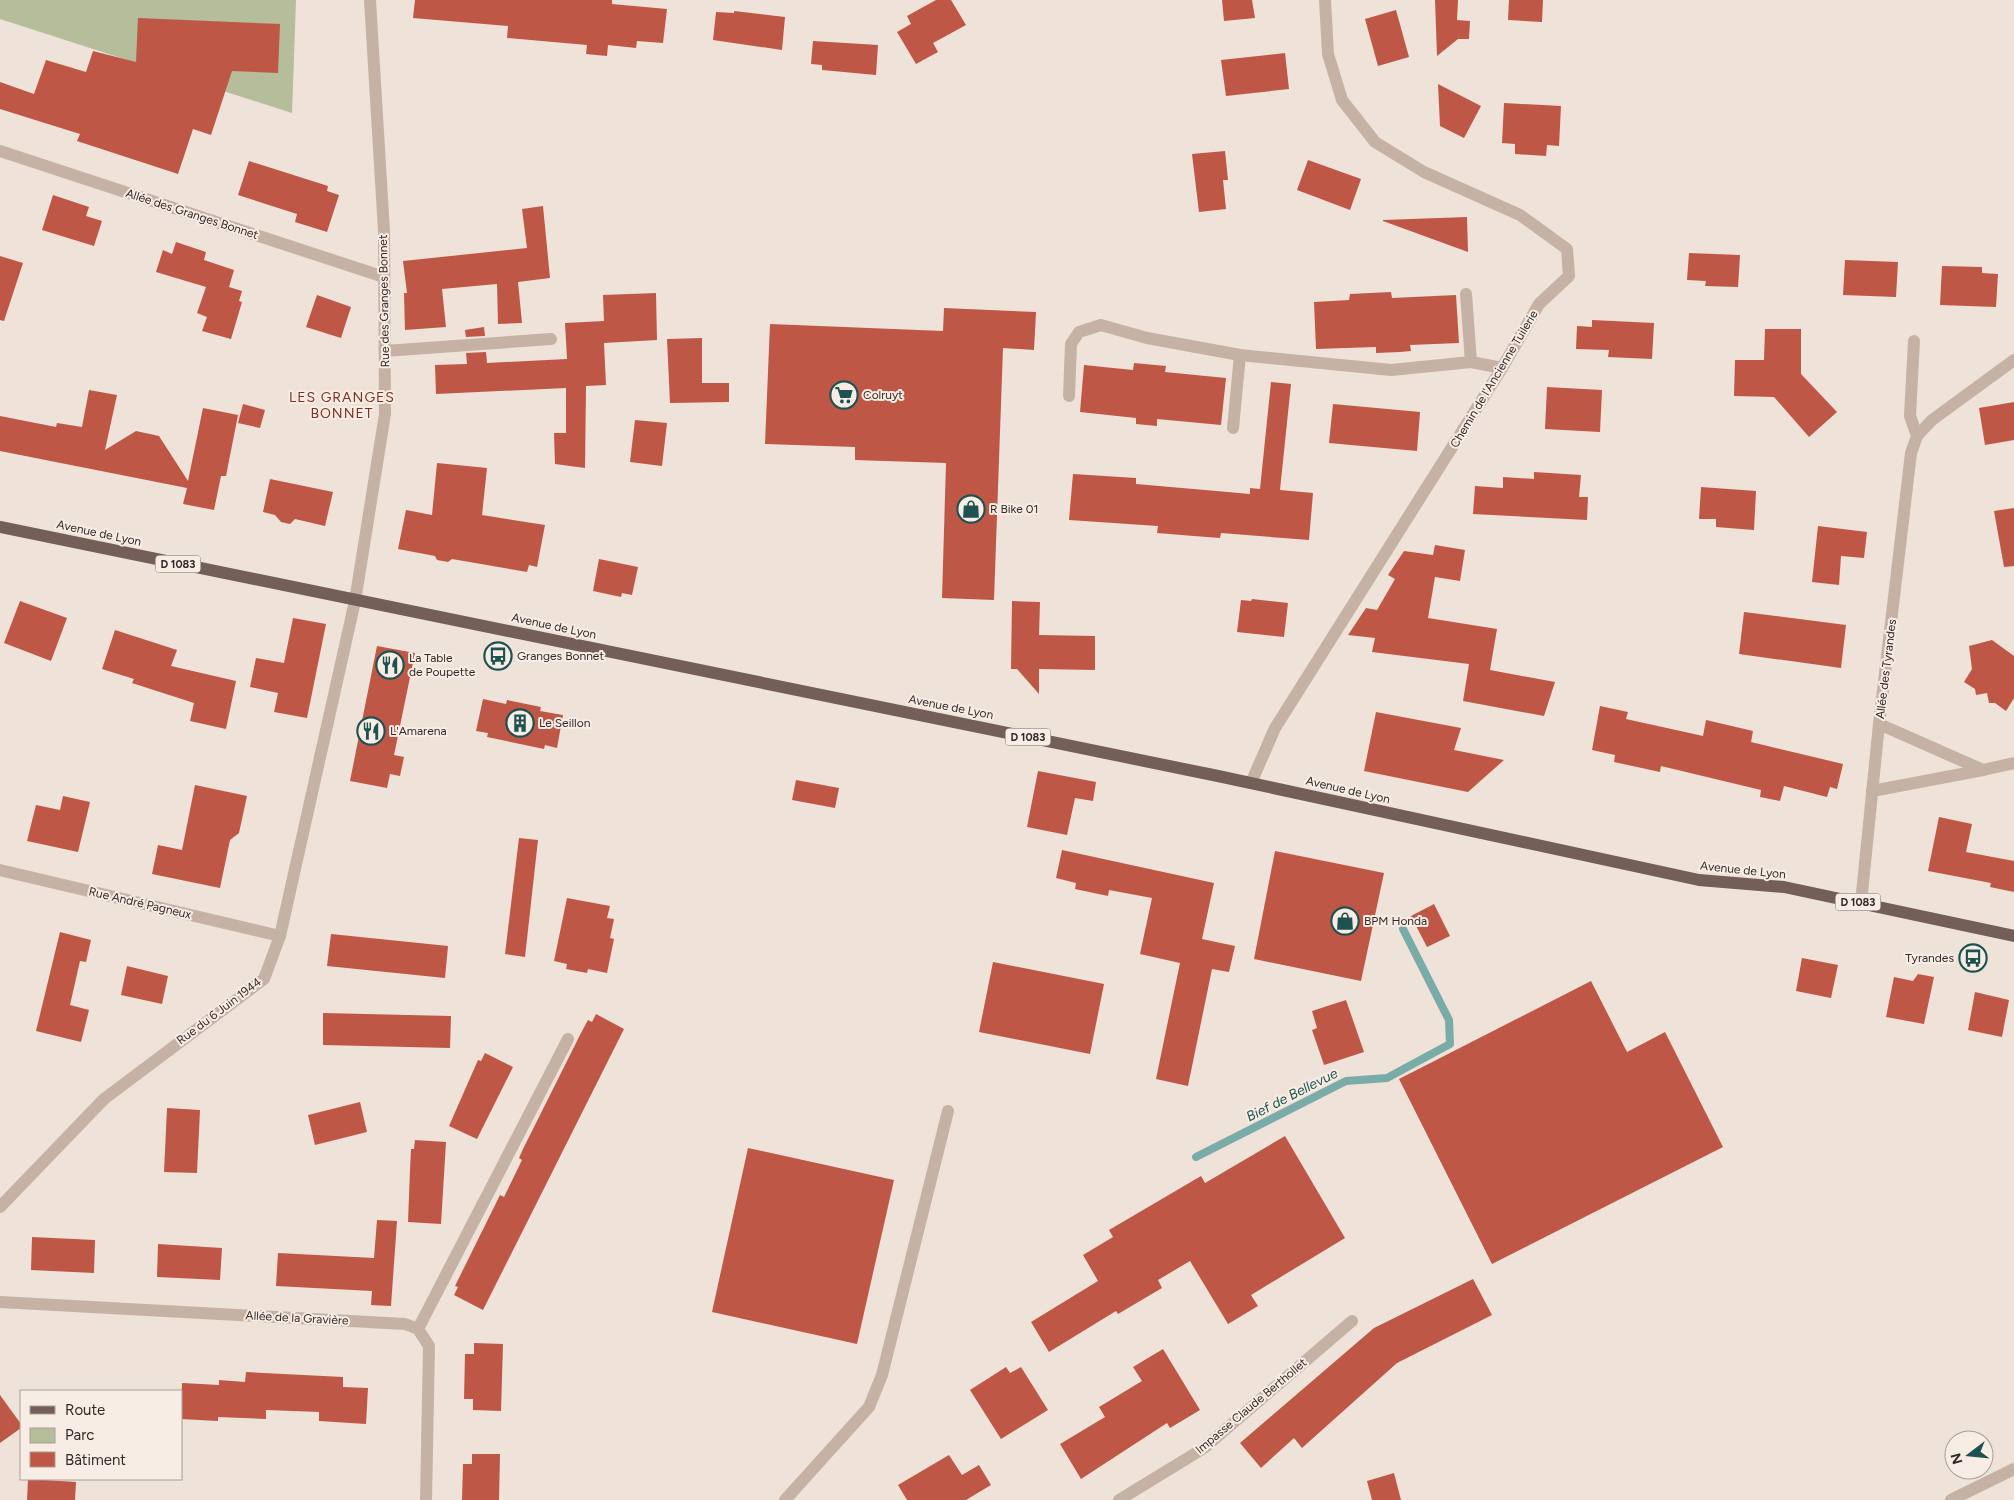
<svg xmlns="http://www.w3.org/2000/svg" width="2014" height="1500" viewBox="0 0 2014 1500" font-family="Figtree,sans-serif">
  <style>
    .green { fill: #b5bd9a }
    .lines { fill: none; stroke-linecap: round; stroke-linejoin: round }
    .stream { stroke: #79aba8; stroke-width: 8 }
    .building { fill: #bf5747 }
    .minor { stroke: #c6b1a5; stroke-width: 12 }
    .major { stroke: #745e58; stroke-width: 12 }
    .labels { text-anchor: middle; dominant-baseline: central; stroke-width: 4; stroke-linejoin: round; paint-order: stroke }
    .shield { fill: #f8ede4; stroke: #6e645f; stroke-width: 1 }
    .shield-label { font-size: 11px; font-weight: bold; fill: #332926 }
    .street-label { font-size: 12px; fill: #332926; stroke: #f8ede4 }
    .poi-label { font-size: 12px; fill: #332926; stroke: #f8ede4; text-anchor: start }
    .neighbourhood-label { font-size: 14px; letter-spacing: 1px; fill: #7d3024; stroke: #f8ede4 }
    .water-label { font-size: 14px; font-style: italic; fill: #1e5250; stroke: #f8ede4 }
  </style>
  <rect width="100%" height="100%" fill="#efe2d8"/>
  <!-- green -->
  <path class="green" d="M 0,0 L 296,0 L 292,113 L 0,19 Z"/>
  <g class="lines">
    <!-- stream -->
    <path class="stream" d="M 1196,1157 L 1346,1081 L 1387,1078 L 1450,1044 L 1449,1020 L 1403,929"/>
  </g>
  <!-- building -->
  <g class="building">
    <path d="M 415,0 L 612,0 L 612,4 L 667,9 L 663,43 L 637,41 L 636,48 L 608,45 L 607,56 L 586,54 L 587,45 L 507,38 L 508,26 L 413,18 Z"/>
    <path d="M 936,0 L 951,0 L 966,25 L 933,43 L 938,52 L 916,64 L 897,32 L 911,24 L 907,16 Z"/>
    <path d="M 1222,0 L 1252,0 L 1255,18 L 1224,21 Z"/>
    <path d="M 1435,0 L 1458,0 L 1457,20 L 1470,21 L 1469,39 L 1458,39 L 1437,56 Z"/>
    <path d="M 1509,0 L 1543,0 L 1542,22 L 1508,20 Z"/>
    <path d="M 1396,10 L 1409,57 L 1378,66 L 1365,19 Z"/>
    <path d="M 734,11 L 785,17 L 782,50 L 713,40 L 716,12 L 734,13 Z"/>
    <path d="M 138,18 L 280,24 L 278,73 L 232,71 L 211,135 L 193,129 L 178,174 L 77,141 L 80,134 L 0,109 L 0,82 L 34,94 L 46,60 L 86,72 L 93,51 L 136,62 Z"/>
    <path d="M 813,41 L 878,45 L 876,75 L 822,70 L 822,65 L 811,64 Z"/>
    <path d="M 1285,53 L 1289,89 L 1226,96 L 1221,60 Z"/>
    <path d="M 1438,84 L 1481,106 L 1464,138 L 1440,126 Z"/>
    <path d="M 1504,103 L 1561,106 L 1559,146 L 1547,145 L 1546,156 L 1515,154 L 1515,144 L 1502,143 Z"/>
    <path d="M 1225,151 L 1228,180 L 1223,180 L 1226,209 L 1199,212 L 1192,154 Z"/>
    <path d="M 1308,160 L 1361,179 L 1350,210 L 1297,190 Z"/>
    <path d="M 249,161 L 328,186 L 327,191 L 339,195 L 327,232 L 295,222 L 297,214 L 238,195 Z"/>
    <path d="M 53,195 L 89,207 L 86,216 L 102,221 L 94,246 L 42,230 Z"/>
    <path d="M 543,206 L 550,278 L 518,282 L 522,323 L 498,324 L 497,284 L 442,289 L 446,327 L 405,330 L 404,293 L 407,293 L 403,261 L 527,248 L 522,209 Z"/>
    <path d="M 1467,217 L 1468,252 L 1383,221 L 1383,220 Z"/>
    <path d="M 176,242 L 206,252 L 204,260 L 234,270 L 229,287 L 242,291 L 239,301 L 242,302 L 231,339 L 202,331 L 207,317 L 197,313 L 206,287 L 156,272 L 163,250 L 172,254 Z"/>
    <path d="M 1689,253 L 1740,255 L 1738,287 L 1705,286 L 1706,281 L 1687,280 Z"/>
    <path d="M 0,256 L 23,263 L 4,321 L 0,320 Z"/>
    <path d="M 1845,260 L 1898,262 L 1896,297 L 1843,295 Z"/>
    <path d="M 1942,266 L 1982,267 L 1982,273 L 1998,274 L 1996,307 L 1940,305 Z"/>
    <path d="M 1391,292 L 1392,298 L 1456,295 L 1459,343 L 1410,345 L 1411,351 L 1400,352 L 1376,353 L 1376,347 L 1316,349 L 1314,302 L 1349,300 L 1350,294 Z"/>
    <path d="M 656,293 L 657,340 L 604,343 L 606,385 L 586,386 L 585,468 L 555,464 L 554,433 L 566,433 L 566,388 L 436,394 L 435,365 L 467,364 L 466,353 L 486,352 L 487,363 L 567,359 L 565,323 L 604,321 L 603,295 Z"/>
    <path d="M 317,295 L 351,307 L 341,338 L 306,327 Z"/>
    <path d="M 944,308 L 1036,312 L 1034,350 L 1003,348 L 994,600 L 942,598 L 946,463 L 855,460 L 855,447 L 765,444 L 770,324 L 943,331 Z"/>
    <path d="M 1592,320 L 1654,323 L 1652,359 L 1608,357 L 1609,350 L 1576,349 L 1577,326 L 1592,327 Z"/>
    <path d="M 484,327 L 485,336 L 466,337 L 465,330 Z"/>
    <path d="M 1765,329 L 1801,329 L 1801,374 L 1837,412 L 1809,437 L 1774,397 L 1734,396 L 1735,360 L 1764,360 Z"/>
    <path d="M 702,338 L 702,383 L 729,383 L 729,402 L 670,403 L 667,339 Z"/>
    <path d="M 1134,363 L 1166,366 L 1165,372 L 1226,378 L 1221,425 L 1157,419 L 1157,426 L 1136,424 L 1136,418 L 1080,412 L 1084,365 L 1133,370 Z"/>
    <path d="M 1271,382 L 1291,384 L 1280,490 L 1313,493 L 1309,540 L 1221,533 L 1220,538 L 1194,536 L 1157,533 L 1158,526 L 1069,520 L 1073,474 L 1136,478 L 1136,484 L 1205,490 L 1250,494 L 1250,488 L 1260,489 Z"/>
    <path d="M 1547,387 L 1602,390 L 1600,432 L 1545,429 Z"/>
    <path d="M 89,390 L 117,395 L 105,450 L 136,431 L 159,436 L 188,481 L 203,408 L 238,415 L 226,476 L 221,476 L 214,510 L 183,504 L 187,488 L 0,451 L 0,416 L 56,427 L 57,423 L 82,427 Z"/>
    <path d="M 2014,402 L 2014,440 L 1985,445 L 1979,408 Z"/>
    <path d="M 243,404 L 265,410 L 260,428 L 238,423 Z"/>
    <path d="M 1333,404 L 1420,412 L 1417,451 L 1329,443 Z"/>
    <path d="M 635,420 L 667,423 L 662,466 L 630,462 Z"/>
    <path d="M 437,463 L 487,468 L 482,515 L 545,525 L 537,567 L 529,565 L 527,572 L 452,559 L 448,562 L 437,560 L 435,556 L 398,549 L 406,510 L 432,515 Z"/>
    <path d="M 1534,472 L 1581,475 L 1579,497 L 1588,497 L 1587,520 L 1473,514 L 1475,486 L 1503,488 L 1503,477 L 1534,479 Z"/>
    <path d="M 270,479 L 333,492 L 325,526 L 295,519 L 290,524 L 281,522 L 275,515 L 263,512 Z"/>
    <path d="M 1701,487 L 1756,491 L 1754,530 L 1716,527 L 1716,519 L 1699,519 Z"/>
    <path d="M 2014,508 L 2014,566 L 2004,567 L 1994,511 Z"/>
    <path d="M 1818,526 L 1867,532 L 1864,558 L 1841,556 L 1839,585 L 1812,582 Z"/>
    <path d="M 1435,545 L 1465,550 L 1460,581 L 1435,577 L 1428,618 L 1497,629 L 1490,670 L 1555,682 L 1544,716 L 1463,701 L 1469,664 L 1372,652 L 1375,638 L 1348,635 L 1366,608 L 1377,610 L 1395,579 L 1388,575 L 1404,551 L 1433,555 Z"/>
    <path d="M 599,559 L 638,567 L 632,595 L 622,593 L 621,597 L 593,591 Z"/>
    <path d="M 1252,599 L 1288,603 L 1284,637 L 1237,632 L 1241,600 L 1251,601 Z"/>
    <path d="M 20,601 L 67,618 L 51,661 L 4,643 Z"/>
    <path d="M 1012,601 L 1040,602 L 1039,635 L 1095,636 L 1095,670 L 1039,669 L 1039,694 L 1017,669 L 1011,669 Z"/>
    <path d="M 1744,612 L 1846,625 L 1841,668 L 1739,654 Z"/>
    <path d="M 293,618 L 326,624 L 307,718 L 274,712 L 278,693 L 250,687 L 256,658 L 284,663 Z"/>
    <path d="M 115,630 L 177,650 L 171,666 L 236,681 L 226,729 L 190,721 L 194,703 L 132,683 L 134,679 L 102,669 Z"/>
    <path d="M 1992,640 L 2014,656 L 2014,698 L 2006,711 L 1995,703 L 1989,703 L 1987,693 L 1976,695 L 1975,689 L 1964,682 L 1972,669 L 1969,646 Z"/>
    <path d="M 377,646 L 415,653 L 394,755 L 404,757 L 400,776 L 390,774 L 387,788 L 350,781 Z"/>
    <path d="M 483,699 L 506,704 L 507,700 L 541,707 L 540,711 L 563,715 L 557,748 L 545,745 L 544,749 L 487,737 L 488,733 L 476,731 Z"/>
    <path d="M 1600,706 L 1628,712 L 1626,719 L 1703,736 L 1706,720 L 1753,731 L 1751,742 L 1843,764 L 1837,789 L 1830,787 L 1827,797 L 1784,786 L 1780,801 L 1760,797 L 1761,790 L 1661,766 L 1660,772 L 1614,762 L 1615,755 L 1592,750 Z"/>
    <path d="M 1376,712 L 1461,728 L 1454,750 L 1504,760 L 1468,792 L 1364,771 Z"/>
    <path d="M 1038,771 L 1096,782 L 1093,801 L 1075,798 L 1067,835 L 1027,827 Z"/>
    <path d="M 796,780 L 839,788 L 835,808 L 792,800 Z"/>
    <path d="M 195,785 L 247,796 L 239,833 L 230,840 L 220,888 L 152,874 L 158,845 L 182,850 Z"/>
    <path d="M 63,796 L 90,802 L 78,852 L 27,841 L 36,805 L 60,810 Z"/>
    <path d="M 1939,817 L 1972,824 L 1966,852 L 2014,861 L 2014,892 L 1990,887 L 1991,883 L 1928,871 Z"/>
    <path d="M 519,838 L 538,840 L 525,957 L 505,954 Z"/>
    <path d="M 1062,850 L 1214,883 L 1202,939 L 1235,946 L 1229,972 L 1212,969 L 1188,1086 L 1156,1079 L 1180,963 L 1140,954 L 1152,898 L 1109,890 L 1108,896 L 1075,889 L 1076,883 L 1056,878 Z"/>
    <path d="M 1275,851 L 1384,873 L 1361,981 L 1254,959 Z"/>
    <path d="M 567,898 L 610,906 L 607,918 L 614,919 L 610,938 L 614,939 L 607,973 L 588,969 L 587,973 L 566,969 L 567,964 L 554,961 Z"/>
    <path d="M 1434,904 L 1450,936 L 1427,947 L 1411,916 Z"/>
    <path d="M 60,932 L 91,940 L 86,962 L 80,961 L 70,1005 L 89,1010 L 81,1042 L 36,1031 Z"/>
    <path d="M 331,934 L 448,946 L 445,978 L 327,966 Z"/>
    <path d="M 1802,958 L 1838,965 L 1831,998 L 1796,991 Z"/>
    <path d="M 993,962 L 1104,984 L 1090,1054 L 979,1032 Z"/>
    <path d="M 127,966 L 168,976 L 162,1004 L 121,995 Z"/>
    <path d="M 1918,974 L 1934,977 L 1924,1024 L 1886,1017 L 1894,977 L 1913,981 Z"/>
    <path d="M 1591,981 L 1627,1052 L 1665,1032 L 1723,1147 L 1492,1264 L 1399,1079 Z"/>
    <path d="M 1975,992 L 2009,1000 L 2002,1037 L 1968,1030 Z"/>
    <path d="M 1346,1000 L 1364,1052 L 1324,1065 L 1312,1030 L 1317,1028 L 1312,1011 Z"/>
    <path d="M 323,1013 L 451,1016 L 450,1048 L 323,1045 Z"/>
    <path d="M 596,1014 L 624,1029 L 483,1310 L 454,1295 L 458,1287 L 455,1286 L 500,1195 L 504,1197 L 522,1160 L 519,1158 L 523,1149 L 580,1035 L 588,1020 L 592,1022 Z"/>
    <path d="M 485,1053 L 513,1067 L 477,1139 L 449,1126 L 478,1060 L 481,1061 Z"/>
    <path d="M 360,1102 L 367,1132 L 315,1145 L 308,1115 Z"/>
    <path d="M 167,1108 L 200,1110 L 197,1173 L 164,1172 Z"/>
    <path d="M 1285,1136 L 1345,1238 L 1251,1295 L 1258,1306 L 1228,1324 L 1190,1261 L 1158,1280 L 1162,1288 L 1118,1314 L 1116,1311 L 1049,1352 L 1031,1322 L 1098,1281 L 1083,1255 L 1113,1237 L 1109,1230 L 1201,1176 L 1205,1183 Z"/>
    <path d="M 415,1140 L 446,1142 L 441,1224 L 408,1222 L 410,1170 L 411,1149 L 414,1149 Z"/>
    <path d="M 748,1148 L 894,1180 L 857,1344 L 712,1312 Z"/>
    <path d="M 377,1220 L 397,1221 L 391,1306 L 371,1305 L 372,1291 L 276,1286 L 278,1253 L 374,1258 Z"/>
    <path d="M 32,1237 L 95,1240 L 94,1273 L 31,1270 Z"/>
    <path d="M 158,1244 L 222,1248 L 220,1280 L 157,1277 Z"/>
    <path d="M 1473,1279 L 1492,1315 L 1397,1363 L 1302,1448 L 1294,1438 L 1261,1468 L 1240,1443 L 1374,1328 Z"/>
    <path d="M 474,1343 L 503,1344 L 501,1411 L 473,1410 L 473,1399 L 464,1399 L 465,1354 L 474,1354 Z"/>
    <path d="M 1163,1349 L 1200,1410 L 1170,1428 L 1167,1423 L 1081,1479 L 1060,1444 L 1105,1417 L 1099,1407 L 1142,1381 L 1133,1367 Z"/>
    <path d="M 1006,1367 L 1010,1373 L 1021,1367 L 1048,1410 L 1001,1439 L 970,1390 Z"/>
    <path d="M 246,1372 L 343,1377 L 343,1387 L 368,1388 L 366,1424 L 319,1421 L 319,1412 L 266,1410 L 266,1419 L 218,1417 L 218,1421 L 181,1419 L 182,1383 L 219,1385 L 219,1380 L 245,1382 Z"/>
    <path d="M 0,1395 L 21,1424 L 21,1428 L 0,1443 Z"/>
    <path d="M 472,1454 L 500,1454 L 499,1500 L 462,1500 L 463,1464 L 472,1464 Z"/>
    <path d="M 949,1455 L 962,1475 L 979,1465 L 991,1485 L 966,1500 L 907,1500 L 898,1485 Z"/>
    <path d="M 1394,1473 L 1401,1500 L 1372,1500 L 1367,1481 Z"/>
    <path d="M 28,1479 L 76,1482 L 75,1500 L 27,1500 Z"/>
  </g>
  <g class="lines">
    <!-- minor -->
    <g class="minor">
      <path d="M 0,151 L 384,277"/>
      <path d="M 1466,294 L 1471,362"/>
      <path d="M 385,351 L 551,339"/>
      <path d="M 1069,396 L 1071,344 L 1079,332 L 1101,325 L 1147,338 L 1240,355 L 1391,370 L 1471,362 L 1502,368"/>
      <path d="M 1233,428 L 1240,355"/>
      <path d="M 1917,436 L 1932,420 L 2014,360"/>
      <path d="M 1879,724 L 1983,770 L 2014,763"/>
      <path d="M 1251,783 L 1275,728 L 1502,368 L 1539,304 L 1569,276 L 1567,249 L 1520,215 L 1424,172 L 1375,142 L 1342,100 L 1328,54 L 1325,0"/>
      <path d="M 1872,791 L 1983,770"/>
      <path d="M 0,870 L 280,936"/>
      <path d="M 1861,903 L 1879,724 L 1911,453 L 1917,436 L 1910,416 L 1914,341"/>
      <path d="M 0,1207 L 104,1099 L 264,979 L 280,936 L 355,601 L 385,414 L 384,231 L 370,0"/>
      <path d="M 0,1302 L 405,1324 L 418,1329 L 429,1346 L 426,1500"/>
      <path d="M 418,1329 L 568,1039"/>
      <path d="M 785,1500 L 869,1407 L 882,1375 L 948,1111"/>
      <path d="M 1119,1500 L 1204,1448 L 1352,1321"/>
      <path d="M 1951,1500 L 2014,1469"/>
    </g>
    <!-- major -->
    <path class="major" d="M 0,527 L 1218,776 L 1699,880 L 1784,887 L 2014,936"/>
  </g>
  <!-- icons -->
  <defs>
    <g id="supermarket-ring" transform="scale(1.4375)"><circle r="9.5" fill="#f8ede4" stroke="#1e5250" stroke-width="1.5"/><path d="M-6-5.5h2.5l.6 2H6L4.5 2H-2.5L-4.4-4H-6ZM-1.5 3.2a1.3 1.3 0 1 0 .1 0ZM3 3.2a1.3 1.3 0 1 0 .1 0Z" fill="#1e5250"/></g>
    <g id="shop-ring" transform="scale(1.4375)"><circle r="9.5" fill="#f8ede4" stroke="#1e5250" stroke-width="1.5"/><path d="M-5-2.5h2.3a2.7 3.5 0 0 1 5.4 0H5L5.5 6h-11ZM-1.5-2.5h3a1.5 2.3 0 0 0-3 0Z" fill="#1e5250"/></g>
    <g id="bus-ring" transform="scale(1.4375)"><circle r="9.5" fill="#f8ede4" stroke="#1e5250" stroke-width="1.5"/><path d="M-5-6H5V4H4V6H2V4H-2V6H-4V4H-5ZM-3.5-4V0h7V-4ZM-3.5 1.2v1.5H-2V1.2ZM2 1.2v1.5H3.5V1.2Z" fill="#1e5250"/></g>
    <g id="restaurant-ring" transform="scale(1.4375)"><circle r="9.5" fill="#f8ede4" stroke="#1e5250" stroke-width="1.5"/><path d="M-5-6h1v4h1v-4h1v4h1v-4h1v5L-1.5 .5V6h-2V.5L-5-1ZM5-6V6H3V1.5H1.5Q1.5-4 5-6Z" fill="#1e5250"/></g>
    <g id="building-ring" transform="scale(1.4375)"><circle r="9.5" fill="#f8ede4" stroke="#1e5250" stroke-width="1.5"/><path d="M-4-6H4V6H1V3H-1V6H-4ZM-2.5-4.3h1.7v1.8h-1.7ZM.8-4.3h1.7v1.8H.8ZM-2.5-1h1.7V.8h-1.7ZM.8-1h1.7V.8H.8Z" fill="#1e5250"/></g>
  </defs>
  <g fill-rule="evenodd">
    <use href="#supermarket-ring" x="844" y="395"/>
    <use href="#shop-ring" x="971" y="509"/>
    <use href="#bus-ring" x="498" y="656"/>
    <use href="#restaurant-ring" x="390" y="665"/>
    <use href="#building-ring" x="520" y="723"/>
    <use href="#restaurant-ring" x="371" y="731"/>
    <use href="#shop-ring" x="1345" y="921"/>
    <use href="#bus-ring" x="1973" y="958"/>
  </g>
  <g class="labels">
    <!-- shield labels -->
    <g class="shield">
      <rect x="155.5" y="555.5" width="45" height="17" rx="4"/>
      <rect x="1005.5" y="728.5" width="45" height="17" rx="4"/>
      <rect x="1835.5" y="893.5" width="45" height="17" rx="4"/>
    </g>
    <g class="shield-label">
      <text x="178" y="564">D 1083</text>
      <text x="1028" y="737">D 1083</text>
      <text x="1858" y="902">D 1083</text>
    </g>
    <!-- street labels -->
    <g class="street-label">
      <text transform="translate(192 214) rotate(18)">Allée des Granges Bonnet</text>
      <text transform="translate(384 301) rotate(-91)">Rue des Granges Bonnet</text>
      <text transform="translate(1494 379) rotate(-59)">Chemin de l'Ancienne Tuilerie</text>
      <text transform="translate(99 533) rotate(12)">Avenue de Lyon</text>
      <text transform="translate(554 626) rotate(12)">Avenue de Lyon</text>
      <text transform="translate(1886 669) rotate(-83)">Allée des Tyrandes</text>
      <text transform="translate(951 707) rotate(11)">Avenue de Lyon</text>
      <text transform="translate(1348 790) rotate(13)">Avenue de Lyon</text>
      <text transform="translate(1743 870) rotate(6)">Avenue de Lyon</text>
      <text transform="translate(140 903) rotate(13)">Rue André Pagneux</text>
      <text transform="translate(219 1011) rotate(-37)">Rue du 6 Juin 1944</text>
      <text transform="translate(297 1318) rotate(3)">Allée de la Gravière</text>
      <text transform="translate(1251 1406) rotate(-40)">Impasse Claude Berthollet</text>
    </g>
    <!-- poi labels -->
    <g class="poi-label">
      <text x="863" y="395">Colruyt</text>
      <text x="990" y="509">R Bike 01</text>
      <text x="517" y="656">Granges Bonnet</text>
      <text x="409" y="658">La Table<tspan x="409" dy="14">de Poupette</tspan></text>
      <text x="539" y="723">Le Seillon</text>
      <text x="390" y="731">L'Amarena</text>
      <text x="1364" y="921">BPM Honda</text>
      <text x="1954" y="958" text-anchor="end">Tyrandes</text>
    </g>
    <!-- neighbourhood labels -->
    <g class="neighbourhood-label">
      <text x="342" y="397">LES GRANGES<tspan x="342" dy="16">BONNET</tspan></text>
    </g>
    <!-- water labels -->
    <g class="water-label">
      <text transform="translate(1292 1095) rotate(-27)">Bief de Bellevue</text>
    </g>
  </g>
  <!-- legend -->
  <rect x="20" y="1390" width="162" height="90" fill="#f8ede4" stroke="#a99f98"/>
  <rect x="30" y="1406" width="25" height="8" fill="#745e58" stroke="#a99f98"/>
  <text x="65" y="1415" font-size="15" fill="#332926">Route</text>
  <rect x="30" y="1428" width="25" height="15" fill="#b5bd9a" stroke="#a99f98"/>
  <text x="65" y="1440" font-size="15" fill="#332926">Parc</text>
  <rect x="30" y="1452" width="25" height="15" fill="#bf5747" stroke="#a99f98"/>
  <text x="65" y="1465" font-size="15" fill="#332926">Bâtiment</text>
  <!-- north arrow -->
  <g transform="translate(1969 1455) rotate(254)"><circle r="24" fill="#f8ede4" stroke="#a99f98"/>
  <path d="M0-4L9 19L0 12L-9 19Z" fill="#1e5250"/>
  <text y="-8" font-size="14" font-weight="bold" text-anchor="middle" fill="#332926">N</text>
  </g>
</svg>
